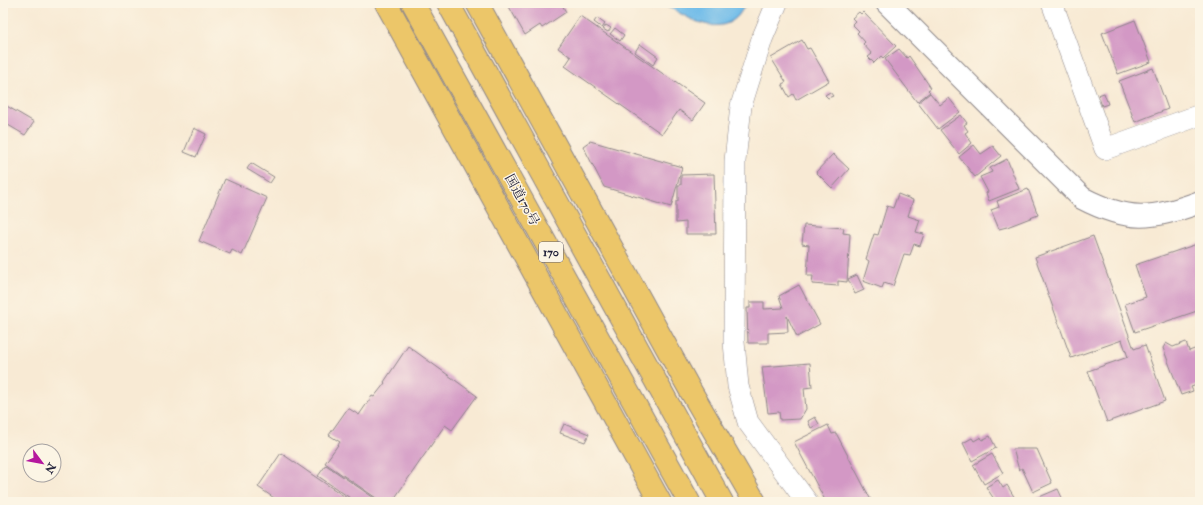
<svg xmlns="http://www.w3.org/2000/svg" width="1203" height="505" viewBox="0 0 1203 505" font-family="'IM FELL Double Pica','Noto Serif JP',serif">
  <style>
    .water { fill: #6fbce9; stroke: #486f92 }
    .building { fill: #d398c5 }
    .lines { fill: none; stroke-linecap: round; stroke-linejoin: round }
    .minor-casing { stroke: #8d8688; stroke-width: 22 }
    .tertiary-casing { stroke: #8d8688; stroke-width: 24 }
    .trunk-casing { stroke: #8d8688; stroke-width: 24 }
    .minor { stroke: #fff; stroke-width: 21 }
    .tertiary { stroke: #fff; stroke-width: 22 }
    .trunk { stroke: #ecc669; stroke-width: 22 }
    .labels { text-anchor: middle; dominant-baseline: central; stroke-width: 3; stroke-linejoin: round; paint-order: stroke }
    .shield { fill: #fcf5e5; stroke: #63616e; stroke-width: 1 }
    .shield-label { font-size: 12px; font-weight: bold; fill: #22223b }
    .street-label { font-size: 13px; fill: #22223b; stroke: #fcf5e5 }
  </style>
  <rect width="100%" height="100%" fill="#fcf5e5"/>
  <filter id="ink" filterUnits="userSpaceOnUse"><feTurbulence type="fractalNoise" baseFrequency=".025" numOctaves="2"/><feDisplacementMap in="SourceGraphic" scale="8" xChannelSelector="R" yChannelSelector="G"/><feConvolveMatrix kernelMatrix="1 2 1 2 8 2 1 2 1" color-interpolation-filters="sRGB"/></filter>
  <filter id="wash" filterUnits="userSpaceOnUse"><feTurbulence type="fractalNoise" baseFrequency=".012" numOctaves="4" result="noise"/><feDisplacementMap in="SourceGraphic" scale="16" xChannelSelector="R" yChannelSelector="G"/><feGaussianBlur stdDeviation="0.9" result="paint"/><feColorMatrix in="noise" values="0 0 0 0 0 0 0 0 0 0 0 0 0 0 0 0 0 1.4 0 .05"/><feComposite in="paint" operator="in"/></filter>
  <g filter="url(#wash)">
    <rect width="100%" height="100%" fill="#f8ead4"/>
    <!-- water -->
    <path class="water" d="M 663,3 L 747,3 C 744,7 741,12 738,16 C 716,39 683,15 663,3 Z"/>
    <g id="blocks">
      <!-- building -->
      <g class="building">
        <path d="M 507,3 L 561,3 L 566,12 L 542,28 L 540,25 L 525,35 Z"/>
        <path d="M 859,12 L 861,14 L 863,12 L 896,46 L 883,58 L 881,56 L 874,63 L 868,57 L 872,54 L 863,44 L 865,42 L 857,33 L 859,31 L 852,24 L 855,21 L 852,18 Z"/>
        <path d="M 580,16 L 705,103 L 693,120 L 679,110 L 662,134 L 565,66 L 571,57 L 558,48 Z"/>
        <path d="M 597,18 L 605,24 L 602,28 L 594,22 Z"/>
        <path d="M 1135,20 L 1151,62 L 1118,74 L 1102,33 Z"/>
        <path d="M 606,25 L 611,28 L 608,32 L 603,29 Z"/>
        <path d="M 615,28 L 624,35 L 620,41 L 610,34 Z"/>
        <path d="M 802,40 L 807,49 L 810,48 L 829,81 L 796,100 L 793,94 L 789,97 L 782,84 L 786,82 L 771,58 Z"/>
        <path d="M 640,44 L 658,57 L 653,65 L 635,52 Z"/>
        <path d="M 899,49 L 907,58 L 909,56 L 931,88 L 928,90 L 930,92 L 917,102 L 885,59 Z"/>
        <path d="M 1153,68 L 1168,109 L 1135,122 L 1119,81 Z"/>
        <path d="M 830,92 L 833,96 L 828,98 L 825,95 Z"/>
        <path d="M 930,93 L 940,105 L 949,98 L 960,112 L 938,129 L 918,103 Z"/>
        <path d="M 1104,93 L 1108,104 L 1102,106 L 1098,95 Z"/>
        <path d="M 5,105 L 34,122 L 25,135 L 3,122 L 3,109 Z"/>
        <path d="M 961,115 L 967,123 L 964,125 L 968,131 L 965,133 L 972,143 L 959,154 L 940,130 Z"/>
        <path d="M 194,128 L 206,134 L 196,157 L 184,152 Z"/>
        <path d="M 590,141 L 682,167 L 671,207 L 604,187 L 583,146 Z"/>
        <path d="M 974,145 L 981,154 L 993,146 L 1001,156 L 975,177 L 959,157 Z"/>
        <path d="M 833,154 L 849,169 L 832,188 L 816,172 Z"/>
        <path d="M 1007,159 L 1019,189 L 989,201 L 986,193 L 988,192 L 980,177 L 992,172 L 990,168 Z"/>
        <path d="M 251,163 L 274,177 L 270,183 L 247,169 Z"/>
        <path d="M 714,174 L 716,234 L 686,234 L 686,222 L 676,223 L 676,201 L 678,201 L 678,185 L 681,185 L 681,175 Z"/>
        <path d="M 225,179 L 267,198 L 242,255 L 232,250 L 230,254 L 199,241 Z"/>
        <path d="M 1028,189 L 1038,215 L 1007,227 L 999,229 L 991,210 L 999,207 L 997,201 Z"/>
        <path d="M 898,194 L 913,200 L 908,216 L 920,220 L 916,232 L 924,234 L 920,246 L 914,244 L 910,255 L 904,254 L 893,286 L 884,283 L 882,288 L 863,281 L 869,261 L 866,259 L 874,234 L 878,235 L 887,206 L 893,208 Z"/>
        <path d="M 804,225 L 844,228 L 843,233 L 850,234 L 847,282 L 838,281 L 838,286 L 812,284 L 813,276 L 807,276 L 809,245 L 802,244 Z"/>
        <path d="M 1093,236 L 1134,349 L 1145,345 L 1165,401 L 1107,422 L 1088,371 L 1128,357 L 1122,340 L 1071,358 L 1035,257 Z"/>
        <path d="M 1200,243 L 1200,310 L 1135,332 L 1125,304 L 1146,297 L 1135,265 Z"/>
        <path d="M 857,275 L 864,290 L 855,294 L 848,279 Z"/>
        <path d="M 799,285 L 820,324 L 797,337 L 787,316 L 788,332 L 768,333 L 768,343 L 748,343 L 747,308 L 750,308 L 750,302 L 764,302 L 764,309 L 783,308 L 779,296 Z"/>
        <path d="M 1186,342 L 1189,351 L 1200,347 L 1200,384 L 1191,387 L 1193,391 L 1181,395 L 1163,348 L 1166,343 L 1173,347 Z"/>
        <path d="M 408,346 L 477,396 L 452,430 L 445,425 L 392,502 L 382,502 L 325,463 L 340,442 L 329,435 L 348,408 L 359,415 L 372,396 L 374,397 L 385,383 L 384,382 Z"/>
        <path d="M 810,363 L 812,387 L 804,388 L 806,409 L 800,419 L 780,420 L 779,412 L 768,413 L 762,367 Z"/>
        <path d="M 815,417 L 819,424 L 811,428 L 808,421 Z"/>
        <path d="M 564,424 L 589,434 L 585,442 L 560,433 Z"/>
        <path d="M 828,425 L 832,434 L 836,433 L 872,502 L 826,502 L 794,442 Z"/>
        <path d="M 990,436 L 996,448 L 972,461 L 963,443 L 972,438 L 974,441 L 981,437 L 982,440 Z"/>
        <path d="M 1013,449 L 1037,449 L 1052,483 L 1033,492 L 1022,468 L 1019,470 Z"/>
        <path d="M 281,453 L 317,478 L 353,502 L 280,502 L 258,487 Z"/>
        <path d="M 992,454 L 1003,473 L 984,484 L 973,465 Z"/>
        <path d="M 326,465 L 380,502 L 356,502 L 318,476 Z"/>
        <path d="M 998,480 L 1003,488 L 1007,485 L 1016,500 L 1013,502 L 996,502 L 986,487 Z"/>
        <path d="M 1058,489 L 1064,502 L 1039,502 L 1037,498 Z"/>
      </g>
    </g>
  </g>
  <g filter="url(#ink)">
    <use href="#blocks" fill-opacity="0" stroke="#8d8688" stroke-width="1"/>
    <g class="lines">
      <!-- minor casing -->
      <g class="minor-casing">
        <g id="minor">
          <path d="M 777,3 L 762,39 L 741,106 L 735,161 L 734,342 L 738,386 L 748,422 L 807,502"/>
          <path d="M 1052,3 L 1105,149 L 1200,115"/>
        </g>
      </g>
      <!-- tertiary casing -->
      <g class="tertiary-casing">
        <path id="tertiary" d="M 887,3 L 1082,198 C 1128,222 1152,220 1200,202"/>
      </g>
      <!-- trunk casing -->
      <g class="trunk-casing">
        <g id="trunk">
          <path d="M 386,3 L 660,502"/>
          <path d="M 413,3 L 689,502"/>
          <path d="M 448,3 L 722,502"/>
          <path d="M 477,3 L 689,388 L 755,502"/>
        </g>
      </g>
      <!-- minor -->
      <use href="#minor" class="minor"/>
      <!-- tertiary -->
      <use href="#tertiary" class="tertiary"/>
      <!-- trunk -->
      <use href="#trunk" class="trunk"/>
    </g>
  </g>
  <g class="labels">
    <!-- shield labels -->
    <rect class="shield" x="539" y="242" width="24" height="20" rx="3"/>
    <g class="shield-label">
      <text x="551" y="252">170</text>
    </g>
    <!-- street labels -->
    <g class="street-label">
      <text transform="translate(522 200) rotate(61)">国道170号</text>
    </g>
  </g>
  <!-- margin -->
  <rect width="1203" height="505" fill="none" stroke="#fcf5e5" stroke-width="16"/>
  <!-- north arrow -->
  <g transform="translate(42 463) rotate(122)"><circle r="19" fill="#fcf5e5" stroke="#a5a1a1"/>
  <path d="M0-3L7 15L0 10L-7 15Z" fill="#b5179e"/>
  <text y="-6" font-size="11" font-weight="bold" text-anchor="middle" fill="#22223b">N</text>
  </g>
</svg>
